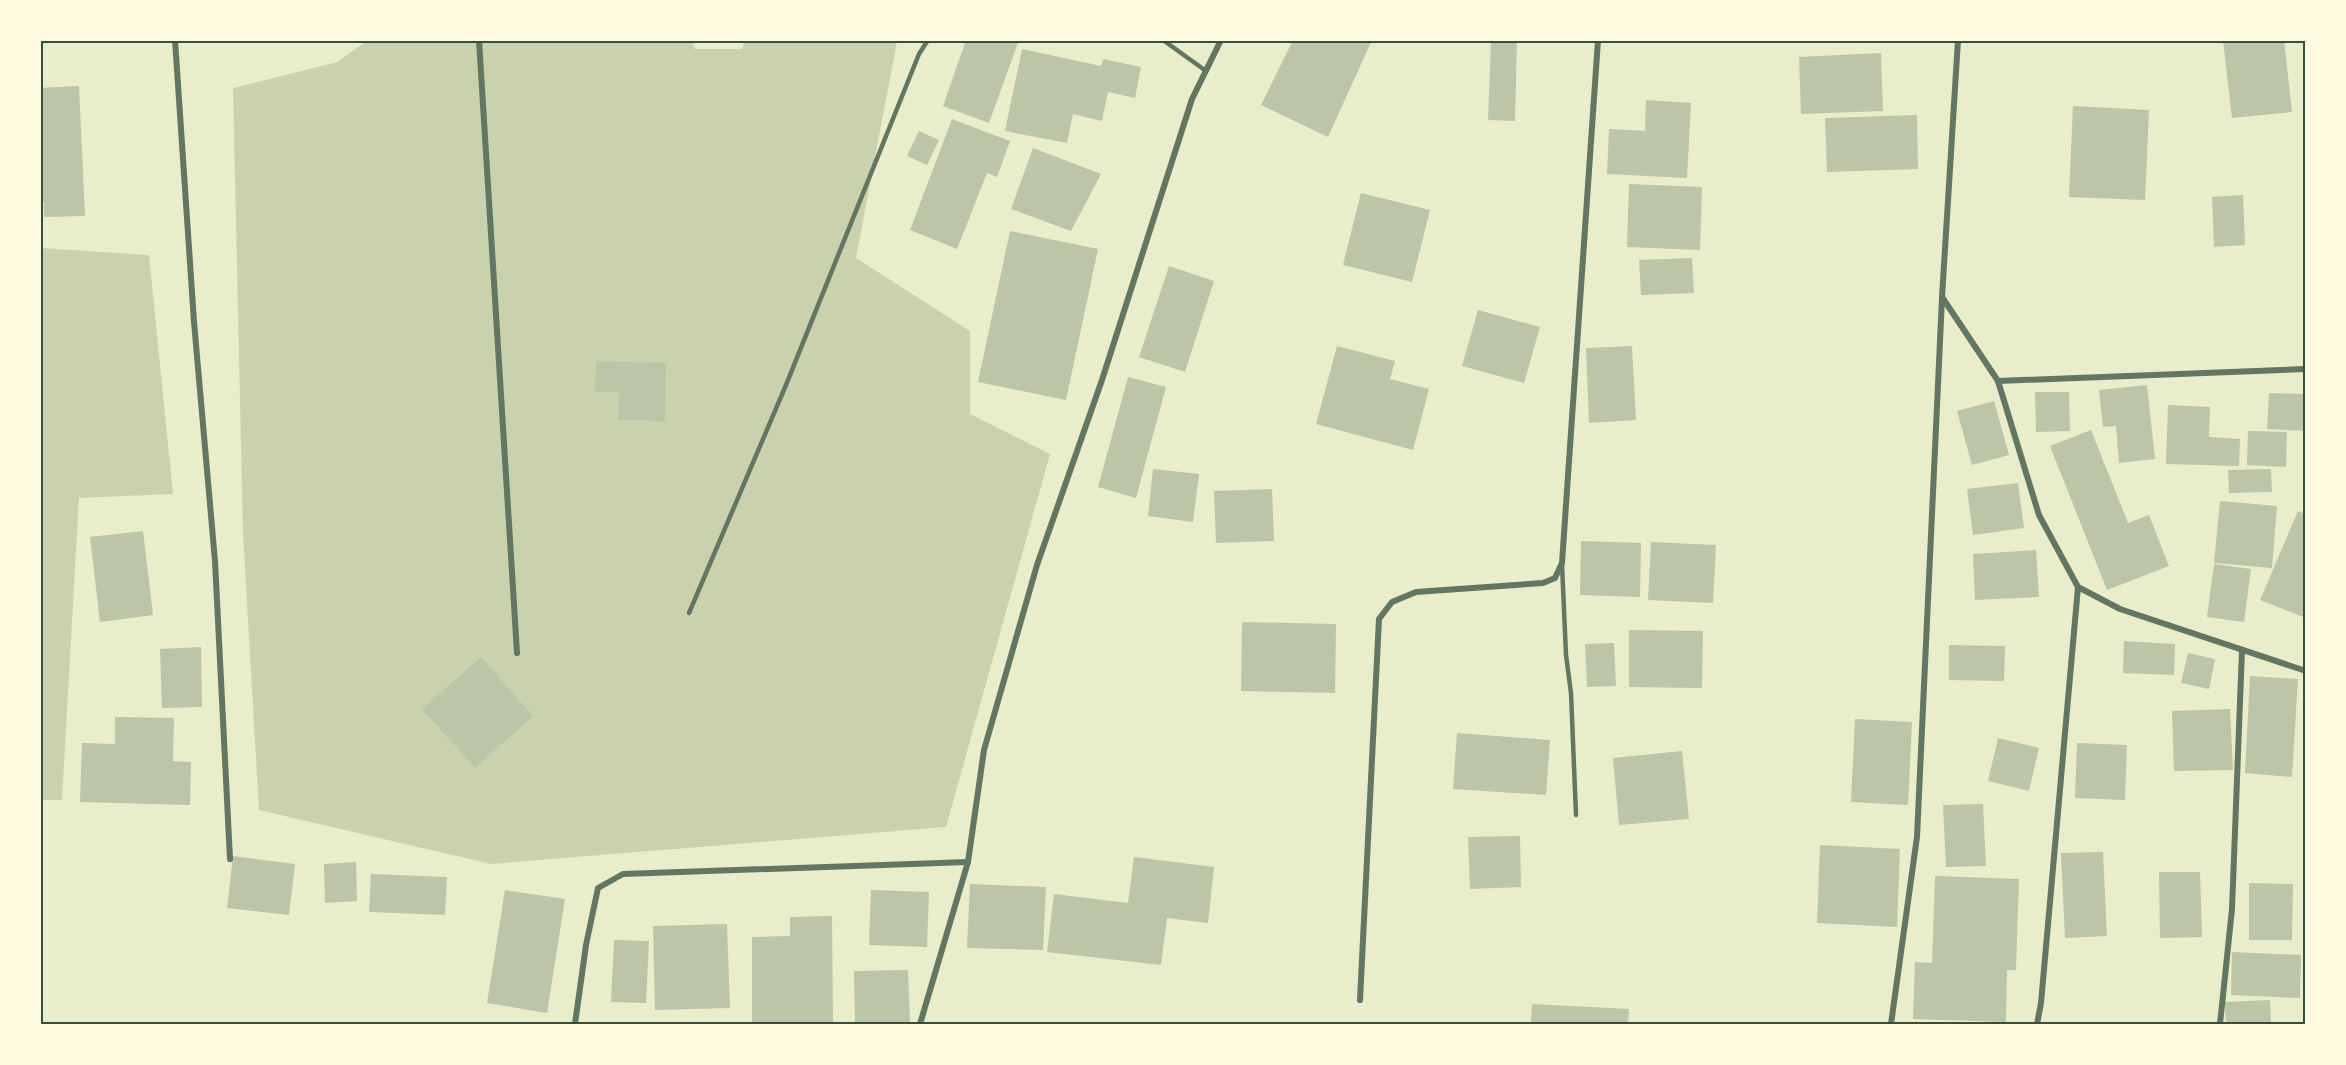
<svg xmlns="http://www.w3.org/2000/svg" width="2346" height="1065" viewBox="0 0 2346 1065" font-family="'PT Sans',sans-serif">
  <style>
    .green { fill: #cad2ad }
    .building { fill: #bcc5a7 }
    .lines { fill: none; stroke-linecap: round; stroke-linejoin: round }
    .service { stroke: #617663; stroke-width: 4.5 }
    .minor { stroke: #617663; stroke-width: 6 }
    .neatline { fill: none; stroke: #344e41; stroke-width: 2 }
  </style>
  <rect width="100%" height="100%" fill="#e9edc9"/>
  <!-- green -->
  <g class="green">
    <path d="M 692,40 L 695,49 L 742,49 L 745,41 L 897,41 L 856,258 L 970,331 L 970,414 L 1050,454 L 946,827 L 491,864 L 259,810 L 243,534 L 233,88 L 337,62 L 367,41 Z"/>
    <path d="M 41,248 L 149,255 L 173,494 L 79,498 L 62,800 L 40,800 Z"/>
  </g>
  <!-- building -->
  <g class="building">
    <path d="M 966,40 L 1019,40 L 989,123 L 943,106 Z"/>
    <path d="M 1293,40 L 1372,40 L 1328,137 L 1261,105 Z"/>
    <path d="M 1491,40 L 1517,40 L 1515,121 L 1488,120 Z"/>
    <path d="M 2223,40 L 2284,40 L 2292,112 L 2232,118 Z"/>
    <path d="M 1022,49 L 1101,66 L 1103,59 L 1141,67 L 1135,98 L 1108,92 L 1102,121 L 1073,114 L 1067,143 L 1005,131 Z"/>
    <path d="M 1881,53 L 1883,111 L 1801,114 L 1799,57 Z"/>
    <path d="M 79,86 L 85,216 L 44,217 L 44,202 L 40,202 L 40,88 Z"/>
    <path d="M 1646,100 L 1691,103 L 1687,178 L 1607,174 L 1609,129 L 1645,131 Z"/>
    <path d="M 2073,106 L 2149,110 L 2145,200 L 2069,197 Z"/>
    <path d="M 1917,115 L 1918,169 L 1827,172 L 1825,118 Z"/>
    <path d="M 952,119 L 1010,141 L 997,177 L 987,173 L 957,249 L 910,230 Z"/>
    <path d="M 919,131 L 939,140 L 927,165 L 907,156 Z"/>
    <path d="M 1033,148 L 1101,174 L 1071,231 L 1011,209 Z"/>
    <path d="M 1629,184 L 1702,187 L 1700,250 L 1627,247 Z"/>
    <path d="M 1361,193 L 1430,210 L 1412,282 L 1343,265 Z"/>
    <path d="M 2243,195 L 2245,245 L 2214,247 L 2212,197 Z"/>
    <path d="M 1010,231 L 1098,249 L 1066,400 L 978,382 Z"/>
    <path d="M 1692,258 L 1694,293 L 1641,295 L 1639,260 Z"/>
    <path d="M 1169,266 L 1214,281 L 1185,372 L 1139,357 Z"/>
    <path d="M 1478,310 L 1540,327 L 1524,383 L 1462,366 Z"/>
    <path d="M 1337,346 L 1395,361 L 1390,379 L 1429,389 L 1413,450 L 1316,424 Z"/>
    <path d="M 1632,346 L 1636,420 L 1589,423 L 1586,348 Z"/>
    <path d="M 596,361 L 666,363 L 665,421 L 618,420 L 619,392 L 595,392 Z"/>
    <path d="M 1128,377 L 1166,387 L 1136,498 L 1098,487 Z"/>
    <path d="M 2147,385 L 2155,459 L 2119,463 L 2116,426 L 2103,427 L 2099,390 Z"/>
    <path d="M 2035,392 L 2069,392 L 2070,431 L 2036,432 Z"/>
    <path d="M 2269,393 L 2306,394 L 2306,431 L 2267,429 Z"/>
    <path d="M 1994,401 L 2009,455 L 1972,465 L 1957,411 Z"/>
    <path d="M 2168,405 L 2210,407 L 2209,437 L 2240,439 L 2239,466 L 2166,464 Z"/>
    <path d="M 2091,430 L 2128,523 L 2149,515 L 2169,566 L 2107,590 L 2050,446 Z"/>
    <path d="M 2248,431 L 2287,432 L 2286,467 L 2247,465 Z"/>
    <path d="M 1153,469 L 1199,474 L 1193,522 L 1148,516 Z"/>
    <path d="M 2271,469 L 2272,492 L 2229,493 L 2228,470 Z"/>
    <path d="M 2018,483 L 2024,528 L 1973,535 L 1967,489 Z"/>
    <path d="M 1272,489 L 1274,541 L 1216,543 L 1214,491 Z"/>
    <path d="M 2220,501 L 2277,506 L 2272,568 L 2214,563 Z"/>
    <path d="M 2298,511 L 2306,514 L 2306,618 L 2260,600 Z"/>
    <path d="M 143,531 L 153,615 L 100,622 L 90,537 Z"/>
    <path d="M 1581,541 L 1641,543 L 1640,597 L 1580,595 Z"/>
    <path d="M 1651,542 L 1716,545 L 1713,603 L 1648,600 Z"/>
    <path d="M 2036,550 L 2039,597 L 1975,600 L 1973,554 Z"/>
    <path d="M 2214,564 L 2251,569 L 2244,622 L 2207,617 Z"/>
    <path d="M 1242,622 L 1336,624 L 1335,693 L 1241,691 Z"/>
    <path d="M 1629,630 L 1703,631 L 1702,688 L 1629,687 Z"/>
    <path d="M 2124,641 L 2175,644 L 2174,675 L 2123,673 Z"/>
    <path d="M 1614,643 L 1616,686 L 1587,687 L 1585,644 Z"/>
    <path d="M 1949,645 L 2005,646 L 2004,681 L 1949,680 Z"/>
    <path d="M 201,647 L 202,707 L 162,708 L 160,649 Z"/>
    <path d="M 2188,653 L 2215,659 L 2209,689 L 2181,683 Z"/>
    <path d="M 481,657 L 533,716 L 475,768 L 422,709 Z"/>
    <path d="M 2250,676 L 2298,679 L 2292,777 L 2245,773 Z"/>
    <path d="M 2230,709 L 2233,770 L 2174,771 L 2172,711 Z"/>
    <path d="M 115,717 L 174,718 L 173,761 L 191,762 L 190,805 L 80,802 L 82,743 L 115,744 Z"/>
    <path d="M 1855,719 L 1912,722 L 1908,805 L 1851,802 Z"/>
    <path d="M 1457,733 L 1550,740 L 1546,795 L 1453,789 Z"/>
    <path d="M 1998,738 L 2039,748 L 2029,791 L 1988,781 Z"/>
    <path d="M 2077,743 L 2127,745 L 2125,800 L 2075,798 Z"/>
    <path d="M 1682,751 L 1689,819 L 1619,825 L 1613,758 Z"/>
    <path d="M 1983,804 L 1986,866 L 1946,867 L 1943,805 Z"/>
    <path d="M 1520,836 L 1521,887 L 1470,889 L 1468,837 Z"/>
    <path d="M 1820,845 L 1900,849 L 1897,927 L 1817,923 Z"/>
    <path d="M 2103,852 L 2107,936 L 2065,938 L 2061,853 Z"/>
    <path d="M 233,856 L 295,864 L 289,915 L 227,908 Z"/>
    <path d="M 1134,857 L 1214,867 L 1208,923 L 1167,918 L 1161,965 L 1047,952 L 1054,894 L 1128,903 Z"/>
    <path d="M 356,862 L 357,901 L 325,903 L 324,864 Z"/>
    <path d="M 2159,872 L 2200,872 L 2202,937 L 2160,938 Z"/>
    <path d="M 371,874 L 447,877 L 445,915 L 369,912 Z"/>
    <path d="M 1935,876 L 2019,879 L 2016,970 L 2007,970 L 2006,1022 L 1913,1019 L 1915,962 L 1932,963 Z"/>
    <path d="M 2249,883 L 2293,884 L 2292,940 L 2249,940 Z"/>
    <path d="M 970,884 L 1046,887 L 1043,950 L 967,948 Z"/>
    <path d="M 505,890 L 565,899 L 547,1013 L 487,1003 Z"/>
    <path d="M 871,890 L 929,892 L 927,947 L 869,945 Z"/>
    <path d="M 832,916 L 833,1024 L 752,1024 L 752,937 L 790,936 L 790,917 Z"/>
    <path d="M 727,924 L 730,1008 L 655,1010 L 653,926 Z"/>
    <path d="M 614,940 L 649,941 L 646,1003 L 611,1002 Z"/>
    <path d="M 2232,952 L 2301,955 L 2300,998 L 2231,995 Z"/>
    <path d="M 908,970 L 910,1022 L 894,1022 L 894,1024 L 855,1024 L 854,971 Z"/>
    <path d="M 2270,1000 L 2271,1024 L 2226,1024 L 2225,1002 Z"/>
    <path d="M 1532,1004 L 1629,1009 L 1628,1024 L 1531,1024 Z"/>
  </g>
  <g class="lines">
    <!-- service -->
    <g class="service">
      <path d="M 1163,40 L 1206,71"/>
      <path d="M 1562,564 L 1566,655 L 1571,693 L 1576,815"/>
      <path d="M 689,613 L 786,385 L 919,54 L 928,40"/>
    </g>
    <!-- minor -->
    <g class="minor">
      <path d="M 175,40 L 194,322 L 215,561 L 230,859"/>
      <path d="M 479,40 L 517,653"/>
      <path d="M 1958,40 L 1942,297 L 1998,381 L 2039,515 L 2078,587 L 2120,609 L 2306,671"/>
      <path d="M 1998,381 L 2306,369"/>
      <path d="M 1360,1000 L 1379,619 L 1392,602 L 1416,592 L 1543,583 L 1555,578 L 1562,563 L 1598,40"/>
      <path d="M 575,1024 L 586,945 L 598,888 L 623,874 L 968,862"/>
      <path d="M 920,1024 L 968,862 L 984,750 L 1037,565 L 1102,380 L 1192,99 L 1221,40"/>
      <path d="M 1891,1024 L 1917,837 L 1942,298"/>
      <path d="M 2037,1024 L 2041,1003 L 2078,587"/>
      <path d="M 2220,1024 L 2232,909 L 2242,650"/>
    </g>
  </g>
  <!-- border -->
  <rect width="2346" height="1065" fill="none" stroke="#fefae0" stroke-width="84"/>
  <rect x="42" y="42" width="2262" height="981" class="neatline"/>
</svg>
